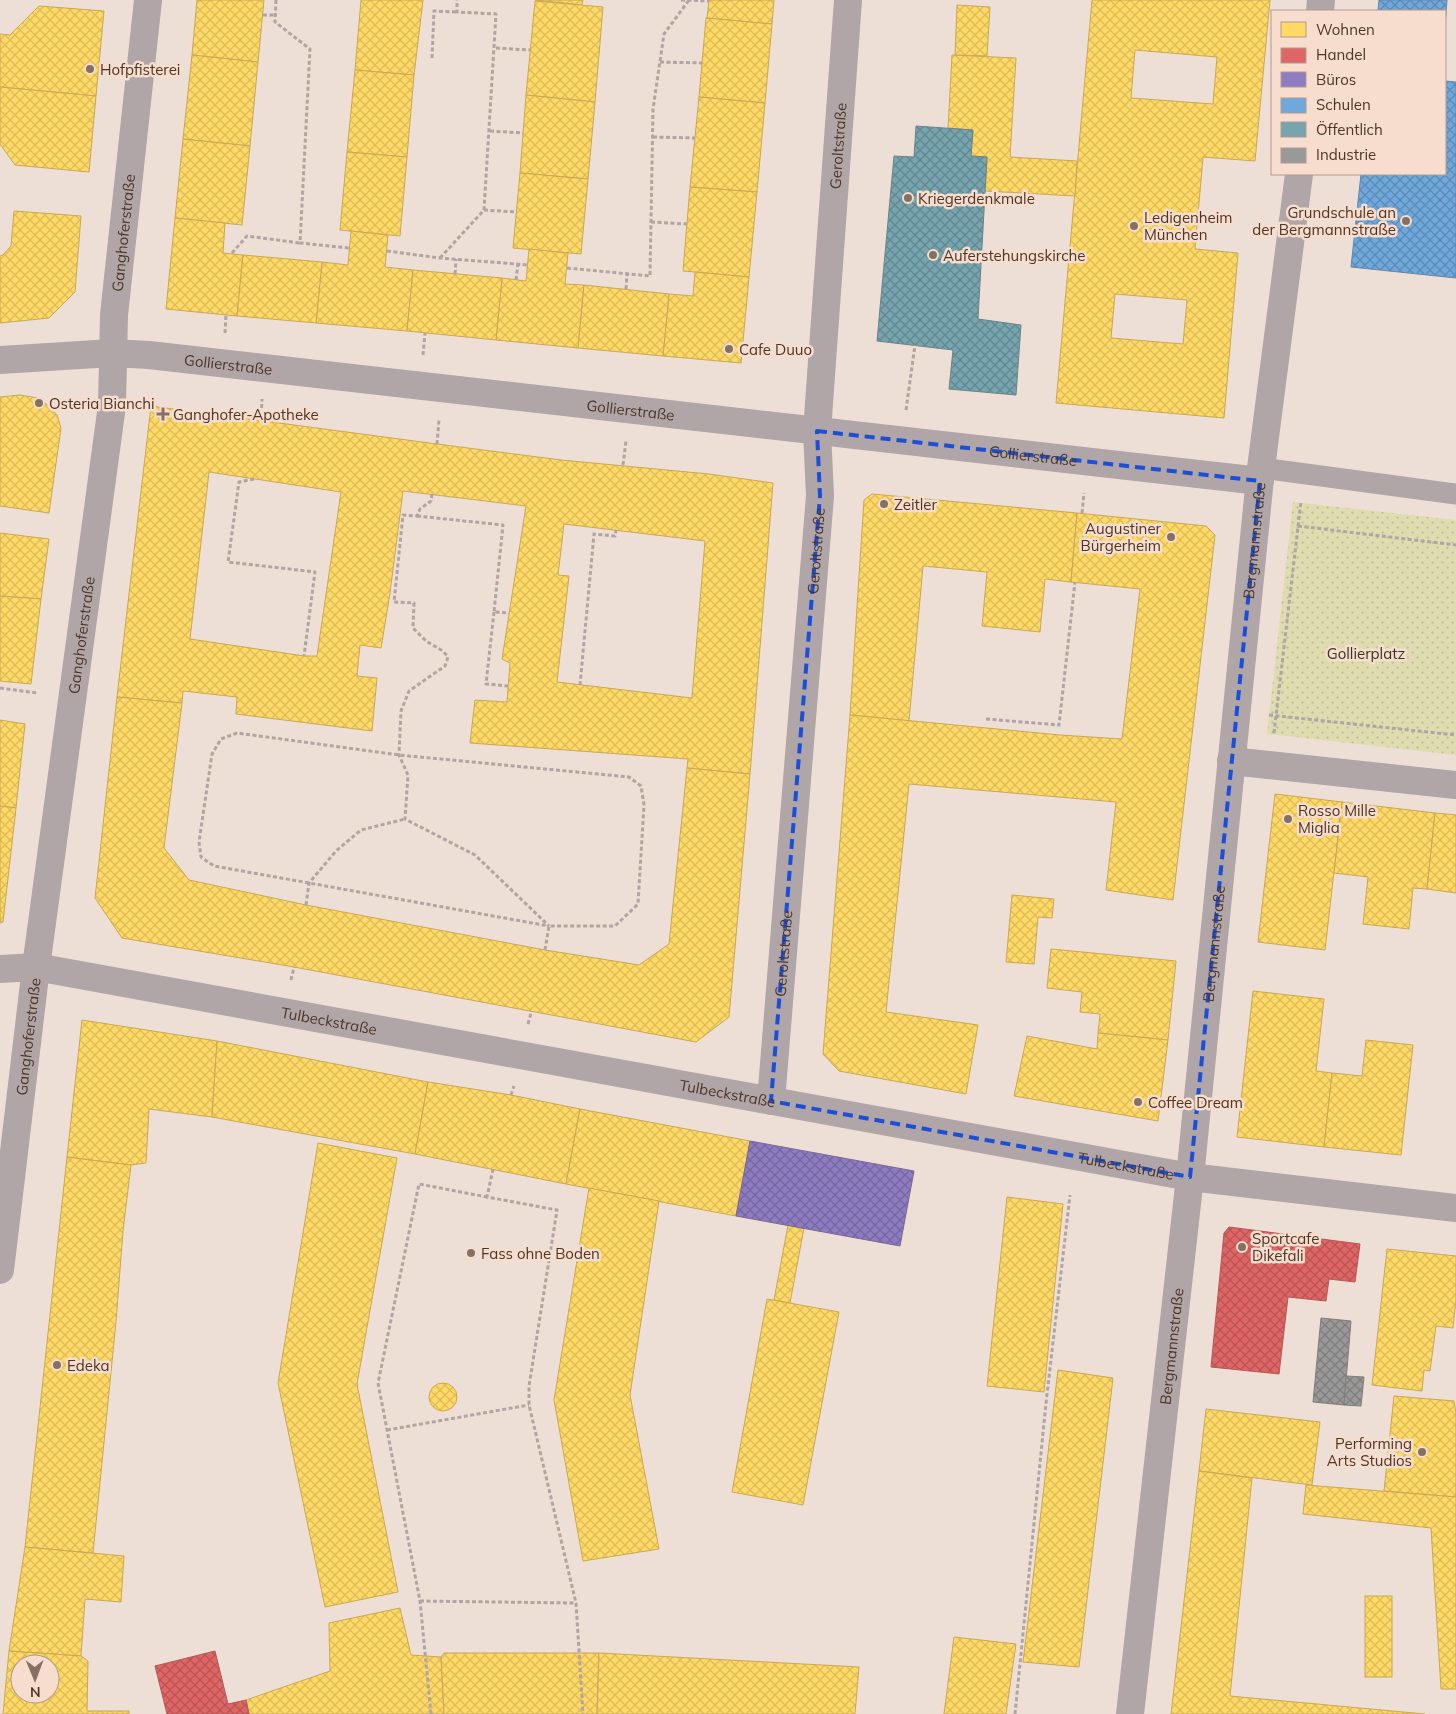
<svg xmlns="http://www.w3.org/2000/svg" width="1456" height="1714" viewBox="0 0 1456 1714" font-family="Mulish,sans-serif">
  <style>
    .park { fill: url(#park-dots) }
    .homes { fill: url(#homes-cross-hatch); stroke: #caa853; fill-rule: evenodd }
    .shops { fill: url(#shops-cross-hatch); stroke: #b45753 }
    .offices { fill: url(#offices-cross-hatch); stroke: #7b6794 }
    .schools { fill: url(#schools-cross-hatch); stroke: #6586a5 }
    .public { fill: url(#public-cross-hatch); stroke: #6a8386 }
    .industry { fill: url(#industry-cross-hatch); stroke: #827b76 }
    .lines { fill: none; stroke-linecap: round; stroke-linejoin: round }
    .path { stroke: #b0a5a4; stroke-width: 3; stroke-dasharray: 4 2.5; stroke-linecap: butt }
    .service { stroke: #b0a5a7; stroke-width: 21 }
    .minor { stroke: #b0a5a7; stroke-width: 28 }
    .marked { fill: none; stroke: #1d4ed8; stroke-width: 4; stroke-dasharray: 10 6; stroke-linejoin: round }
    .poi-dot { fill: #867064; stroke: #f6ddcd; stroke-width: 2 }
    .labels { text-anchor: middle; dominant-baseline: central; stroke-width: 5; stroke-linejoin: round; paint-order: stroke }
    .poi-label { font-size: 15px; fill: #4e3526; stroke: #f6ddcd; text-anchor: start }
    .street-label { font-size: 15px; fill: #4e3526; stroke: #f6ddcd }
    .park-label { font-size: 15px; fill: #34361f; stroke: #f6ddcd }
  </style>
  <defs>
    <pattern id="park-dots" width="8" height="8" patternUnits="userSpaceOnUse" patternTransform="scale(1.25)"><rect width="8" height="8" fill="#dfdcb0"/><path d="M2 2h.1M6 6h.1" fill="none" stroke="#c1bd97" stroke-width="1.8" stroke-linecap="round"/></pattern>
    <pattern id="homes-cross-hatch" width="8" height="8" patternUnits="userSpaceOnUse" patternTransform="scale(1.25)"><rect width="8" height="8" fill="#ffd966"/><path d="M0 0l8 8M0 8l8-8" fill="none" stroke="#dcbb58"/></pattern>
    <pattern id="shops-cross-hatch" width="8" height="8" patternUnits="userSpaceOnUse" patternTransform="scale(1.25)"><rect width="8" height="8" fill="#e06666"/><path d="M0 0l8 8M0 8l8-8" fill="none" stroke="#b85554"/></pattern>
    <pattern id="offices-cross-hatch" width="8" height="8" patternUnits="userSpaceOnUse" patternTransform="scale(1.25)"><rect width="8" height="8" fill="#8e7cc3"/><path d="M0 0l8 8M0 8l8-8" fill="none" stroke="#76669e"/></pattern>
    <pattern id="schools-cross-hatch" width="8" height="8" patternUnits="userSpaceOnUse" patternTransform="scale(1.25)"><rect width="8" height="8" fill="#6fa8dc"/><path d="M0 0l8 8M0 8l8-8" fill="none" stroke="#5d8ab2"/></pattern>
    <pattern id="public-cross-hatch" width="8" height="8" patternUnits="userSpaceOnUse" patternTransform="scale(1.25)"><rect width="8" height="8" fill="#76a5af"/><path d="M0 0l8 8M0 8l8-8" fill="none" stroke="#63878e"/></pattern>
    <pattern id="industry-cross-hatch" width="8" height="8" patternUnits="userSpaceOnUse" patternTransform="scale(1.25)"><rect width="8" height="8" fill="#999"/><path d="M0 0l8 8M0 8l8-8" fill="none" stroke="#7f7e7d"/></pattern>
  </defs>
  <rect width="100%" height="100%" fill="#eddfd6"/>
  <!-- park -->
  <path class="park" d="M 1293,502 L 1456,520 L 1456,755 L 1267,734 Z"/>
  <!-- homes -->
  <g class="homes">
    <path d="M 197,0 L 264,0 L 258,62 L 192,55 Z"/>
    <path d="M 361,0 L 423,0 L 414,75 L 355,70 Z"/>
    <path d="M 535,0 L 583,0 L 582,5 Z"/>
    <path d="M 709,0 L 774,0 L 772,24 L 707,18 Z"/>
    <path d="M 1092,0 L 1270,0 L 1255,161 L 1203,157 L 1195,249 L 1238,253 L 1224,418 L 1056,403 ZM 1135,50 L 1217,57 L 1213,104 L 1131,98 ZM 1115,294 L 1187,300 L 1183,344 L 1111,338 Z"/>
    <path d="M 535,1 L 603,7 L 595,102 L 526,95 Z"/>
    <path d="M 957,5 L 990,7 L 987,56 L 955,55 Z"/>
    <path d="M 39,6 L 104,11 L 96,96 L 0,87 L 0,34 L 10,35 Z"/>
    <path d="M 706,18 L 772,24 L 765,103 L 699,97 Z"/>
    <path d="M 192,55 L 258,62 L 250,146 L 183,139 Z"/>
    <path d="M 952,55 L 1016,58 L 1010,157 L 1077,161 L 1075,196 L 985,191 L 987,157 L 971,156 L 973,130 L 948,128 Z"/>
    <path d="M 355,70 L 414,75 L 407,157 L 347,152 Z"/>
    <path d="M 0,87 L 96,96 L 89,172 L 15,165 L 0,144 Z"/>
    <path d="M 526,95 L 595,102 L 588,179 L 520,173 Z"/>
    <path d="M 699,97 L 765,103 L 757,192 L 690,187 Z"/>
    <path d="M 183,139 L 250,146 L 242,225 L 175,218 Z"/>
    <path d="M 347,152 L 407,157 L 400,236 L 340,230 Z"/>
    <path d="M 520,173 L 588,179 L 581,254 L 513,248 Z"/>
    <path d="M 690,187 L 757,192 L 749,277 L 683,271 Z"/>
    <path d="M 14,211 L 81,216 L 75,292 L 49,318 L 0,323 L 0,256 L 3,255 L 11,246 Z"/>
    <path d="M 175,218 L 225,223 L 223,253 L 243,255 L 237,316 L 166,309 Z"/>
    <path d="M 351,231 L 388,235 L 385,267 L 413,270 L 407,331 L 316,323 L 322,262 L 348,265 Z"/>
    <path d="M 529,249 L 568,253 L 565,284 L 584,285 L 578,348 L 496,340 L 502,278 L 526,281 Z"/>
    <path d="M 243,255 L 322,262 L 316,323 L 237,316 Z"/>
    <path d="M 413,270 L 502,278 L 496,340 L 407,331 Z"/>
    <path d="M 695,272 L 749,277 L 741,363 L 663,356 L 669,294 L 693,296 Z"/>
    <path d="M 584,285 L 669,294 L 663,356 L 578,348 Z"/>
    <path d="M 20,395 L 38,398 L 49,406 L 57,415 L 61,428 L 49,513 L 0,506 L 0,397 Z"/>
    <path d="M 151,406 L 437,444 L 561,460 L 709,474 L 773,483 L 750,774 L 687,768 L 688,759 L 470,743 L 475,700 L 507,702 L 510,663 L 502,659 L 526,506 L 403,491 L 390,593 L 381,648 L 360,645 L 357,676 L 377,678 L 372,731 L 236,714 L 237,697 L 183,691 L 182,703 L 117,697 ZM 209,472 L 341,492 L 317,656 L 304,656 L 190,639 ZM 564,524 L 705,541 L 692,698 L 557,682 L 569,576 L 558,575 Z"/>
    <path d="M 872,494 L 1077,513 L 1071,582 L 1045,579 L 1040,632 L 982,626 L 987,572 L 923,566 L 909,721 L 850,715 L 864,500 Z"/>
    <path d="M 1077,513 L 1206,526 L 1215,535 L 1173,900 L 1106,890 L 1116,802 L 909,784 L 886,1012 L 978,1025 L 966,1094 L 839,1071 L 823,1054 L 850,715 L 1060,735 L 1122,739 L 1140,589 L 1071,582 Z"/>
    <path d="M 0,533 L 49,539 L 41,599 L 0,596 Z"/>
    <path d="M 0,596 L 41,599 L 31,684 L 0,681 Z"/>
    <path d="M 117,697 L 182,703 L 164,848 L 189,880 L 306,905 L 545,950 L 639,965 L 669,944 L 687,768 L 750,774 L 729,1017 L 696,1042 L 294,967 L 122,938 L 95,898 Z"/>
    <path d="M 0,720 L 25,724 L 16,808 L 0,806 Z"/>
    <path d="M 1275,794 L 1342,802 L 1325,950 L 1258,942 Z"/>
    <path d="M 1342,802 L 1435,813 L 1427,889 L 1413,888 L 1409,929 L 1363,924 L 1368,877 L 1334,873 Z"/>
    <path d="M 0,806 L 16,808 L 3,922 L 0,923 Z"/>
    <path d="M 1435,813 L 1456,815 L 1456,893 L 1427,889 Z"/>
    <path d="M 1012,895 L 1054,899 L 1052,918 L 1038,917 L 1034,964 L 1006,962 Z"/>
    <path d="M 1051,949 L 1176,961 L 1168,1040 L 1098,1033 L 1100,1014 L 1080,1012 L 1082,992 L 1047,988 Z"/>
    <path d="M 1253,991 L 1324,999 L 1316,1071 L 1332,1073 L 1324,1147 L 1237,1137 Z"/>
    <path d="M 82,1020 L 217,1041 L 212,1117 L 149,1109 L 146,1163 L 131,1165 L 67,1157 Z"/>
    <path d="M 1098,1033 L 1168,1040 L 1158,1121 L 1014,1096 L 1027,1036 L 1097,1049 Z"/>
    <path d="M 1366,1040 L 1413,1045 L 1401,1155 L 1324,1147 L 1332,1073 L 1362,1076 Z"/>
    <path d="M 217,1041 L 428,1082 L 415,1154 L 212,1117 Z"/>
    <path d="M 428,1082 L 511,1095 L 580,1109 L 566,1184 L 415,1154 Z"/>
    <path d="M 580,1109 L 750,1141 L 736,1216 L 566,1184 Z"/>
    <path d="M 318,1143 L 397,1158 L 357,1384 L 398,1592 L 325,1607 L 278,1383 Z"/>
    <path d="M 67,1157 L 131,1165 L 123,1231 L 116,1322 L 93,1553 L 25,1547 Z"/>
    <path d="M 589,1188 L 659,1201 L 630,1395 L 659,1549 L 583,1561 L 554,1400 Z"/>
    <path d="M 1007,1197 L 1063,1204 L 1044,1392 L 987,1386 Z"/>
    <path d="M 788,1225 L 804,1228 L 790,1303 L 774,1300 Z"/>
    <path d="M 1387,1249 L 1456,1256 L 1456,1300 L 1453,1328 L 1436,1326 L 1430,1371 L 1424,1370 L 1422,1391 L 1372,1385 Z"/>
    <path d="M 767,1299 L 839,1312 L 803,1505 L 732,1492 Z"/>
    <path d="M 1058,1370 L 1113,1378 L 1079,1667 L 1023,1662 Z"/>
    <circle cx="443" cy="1397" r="14"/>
    <path d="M 1394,1396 L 1454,1401 L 1456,1413 L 1456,1497 L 1384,1491 Z"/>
    <path d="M 1206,1409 L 1320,1422 L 1312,1485 L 1199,1471 Z"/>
    <path d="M 1199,1471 L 1252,1478 L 1230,1696 L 1425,1714 L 1171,1714 Z"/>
    <path d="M 1306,1485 L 1456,1497 L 1456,1689 L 1441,1689 L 1431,1528 L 1303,1514 Z"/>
    <path d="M 25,1547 L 124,1556 L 121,1602 L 85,1599 L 81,1656 L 9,1651 Z"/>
    <rect x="1365" y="1596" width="27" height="81"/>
    <path d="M 400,1608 L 411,1655 L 441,1657 L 444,1714 L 249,1714 L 246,1700 L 330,1671 L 329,1623 Z"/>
    <path d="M 954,1637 L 1016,1644 L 1006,1714 L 944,1714 Z"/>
    <path d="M 9,1651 L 81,1656 L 88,1661 L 87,1711 L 129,1711 L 129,1714 L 3,1714 ZM 20,1664 L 50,1664 L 50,1694 L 20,1694 Z"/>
    <path d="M 444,1653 L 599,1653 L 597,1714 L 444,1714 L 441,1657 Z"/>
    <path d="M 599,1653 L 859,1667 L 855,1714 L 597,1714 Z"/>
  </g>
  <!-- shops -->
  <g class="shops">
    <path d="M 1229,1227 L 1360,1244 L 1355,1282 L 1329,1279 L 1326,1301 L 1288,1297 L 1279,1374 L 1211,1367 L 1224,1233 Z"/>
    <path d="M 215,1651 L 228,1704 L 246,1700 L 249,1714 L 167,1714 L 155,1666 Z"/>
  </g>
  <!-- offices -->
  <path class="offices" d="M 750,1141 L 914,1171 L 900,1246 L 736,1216 Z"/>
  <!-- schools -->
  <g class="schools">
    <path d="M 1379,0 L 1447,0 L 1445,26 L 1445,11 L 1378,11 Z"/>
    <path d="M 1445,81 L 1456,82 L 1456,278 L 1351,267 L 1361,174 L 1445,174 Z"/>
  </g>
  <!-- public -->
  <path class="public" d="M 916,126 L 973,130 L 971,156 L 987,157 L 978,319 L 1021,325 L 1016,395 L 949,389 L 953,350 L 877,341 L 894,156 L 914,157 Z"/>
  <!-- industry -->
  <g class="industry">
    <path d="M 1321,1318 L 1351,1321 L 1344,1405 L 1313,1402 Z"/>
    <path d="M 1346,1376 L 1364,1377 L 1361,1406 L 1344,1405 Z"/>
  </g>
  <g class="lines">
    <!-- path -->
    <g class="path">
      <path d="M 276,0 L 275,22 L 310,49 L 300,243 L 349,248"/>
      <path d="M 681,0 L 709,1"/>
      <path d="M 263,15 L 276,15"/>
      <path d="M 496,48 L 530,50"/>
      <path d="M 432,58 L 434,11 L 457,12"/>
      <path d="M 660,62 L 702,63"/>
      <path d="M 490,131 L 523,133"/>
      <path d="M 653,137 L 695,138"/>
      <path d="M 484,210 L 516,212"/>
      <path d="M 651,222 L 687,224"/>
      <path d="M 387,251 L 440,258 L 528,265"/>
      <path d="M 232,253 L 247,236 L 300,243"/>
      <path d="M 440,258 L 484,210 L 496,14 L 457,12 L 457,0"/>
      <path d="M 567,268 L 650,276 L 653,109 L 664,34 L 689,0"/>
      <path d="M 455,274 L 456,259"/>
      <path d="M 516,280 L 518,264"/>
      <path d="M 626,289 L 627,274"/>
      <path d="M 225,333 L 226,315"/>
      <path d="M 423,355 L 425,333"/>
      <path d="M 906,410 L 915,345"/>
      <path d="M 261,421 L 262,399"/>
      <path d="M 437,444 L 439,420"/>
      <path d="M 623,465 L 626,441"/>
      <path d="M 254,479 L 239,482 L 228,562 L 315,572 L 304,656"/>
      <path d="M 432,494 L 431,501 L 420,509 L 417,516 L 403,515 L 394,602 L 414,603 L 413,628 L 426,641 L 443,651 L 448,657 L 445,666 L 409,691 L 401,711 L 399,755 L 408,775 L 405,819 L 475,855 L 549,926"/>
      <path d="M 1082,513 L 1084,493"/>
      <path d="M 417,516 L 503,525 L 494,612 L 509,613"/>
      <path d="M 1298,526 L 1456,545"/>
      <path d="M 494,612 L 486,684 L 508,686"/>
      <path d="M 580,685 L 594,534 L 615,536 L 616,530"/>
      <path d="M 0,688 L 37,693"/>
      <path d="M 1269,715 L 1456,735"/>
      <path d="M 986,719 L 1059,725 L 1075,582"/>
      <path d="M 1274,733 L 1301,501"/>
      <path d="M 306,905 L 309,883 L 336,851 L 361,830 L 405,819"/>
      <path d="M 545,950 L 549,926 L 615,926 L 638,904 L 644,805 L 641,786 L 629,777 L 399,755 L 237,733 L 221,739 L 212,754 L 199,842 L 201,857 L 214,866 L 549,926"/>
      <path d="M 291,980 L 294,967"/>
      <path d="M 528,1024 L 531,1013"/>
      <path d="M 511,1095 L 514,1086"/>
      <path d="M 493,1169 L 487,1197 L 557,1210 L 529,1386 L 529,1405 L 576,1603 L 583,1714"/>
      <path d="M 387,1430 L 529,1405"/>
      <path d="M 420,1601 L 576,1603"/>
      <path d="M 431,1714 L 420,1601 L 378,1383 L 419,1184 L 487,1197"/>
      <path d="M 1015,1714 L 1046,1403 L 1070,1195"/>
    </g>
    <!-- service -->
    <path class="service" d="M 1261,468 L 1456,494"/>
    <!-- minor -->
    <g class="minor">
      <path d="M 1320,11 L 1321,0"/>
      <path id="s1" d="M 0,360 L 112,353 L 149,355 L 1260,481"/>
      <path d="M 1231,761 L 1456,785"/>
      <path id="s2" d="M 0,969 L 36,967 L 1190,1177 L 1456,1208"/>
      <path id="s3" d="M 771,1101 L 820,496 L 817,431 L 848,0"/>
      <path id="s4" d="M 0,1270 L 36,967 L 112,405 L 114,315 L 148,0"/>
      <path id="s5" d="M 1130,1714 L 1190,1177 L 1261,468 L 1299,174"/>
    </g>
  </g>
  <!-- marked area -->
  <path class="marked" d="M 817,431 L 1260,481 L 1190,1177 L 771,1101 L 820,496 Z"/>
  <!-- markers -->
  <g class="poi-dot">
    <circle cx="90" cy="69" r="5"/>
    <circle cx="908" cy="198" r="5"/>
    <circle cx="1406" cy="221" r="5"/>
    <circle cx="1134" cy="226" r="5"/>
    <circle cx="933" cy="255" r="5"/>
    <circle cx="729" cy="349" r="5"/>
    <circle cx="39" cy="403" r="5"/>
    <path d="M160.5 406.5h5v5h5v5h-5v5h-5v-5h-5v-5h5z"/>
    <circle cx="884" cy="504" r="5"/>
    <circle cx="1171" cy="537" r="5"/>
    <circle cx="1288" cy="819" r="5"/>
    <circle cx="1138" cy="1102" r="5"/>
    <circle cx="1242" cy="1247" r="5"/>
    <circle cx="471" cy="1253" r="5"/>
    <circle cx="57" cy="1365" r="5"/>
    <circle cx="1422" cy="1452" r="5"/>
  </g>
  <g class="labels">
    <!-- poi labels -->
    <g class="poi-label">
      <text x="100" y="69">Hofpfisterei</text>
      <text x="918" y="198">Kriegerdenkmale</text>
      <text x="1396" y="212" text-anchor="end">Grundschule an<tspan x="1396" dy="17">der Bergmannstraße</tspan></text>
      <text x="1144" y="217">Ledigenheim<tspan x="1144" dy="17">München</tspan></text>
      <text x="943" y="255">Auferstehungskirche</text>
      <text x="739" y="349">Cafe Duuo</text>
      <text x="49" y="403">Osteria Bianchi</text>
      <text x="173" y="414">Ganghofer-Apotheke</text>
      <text x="894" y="504">Zeitler</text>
      <text x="1161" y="528" text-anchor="end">Augustiner<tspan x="1161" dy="17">Bürgerheim</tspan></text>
      <text x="1298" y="810">Rosso Mille<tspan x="1298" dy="17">Miglia</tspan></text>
      <text x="1148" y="1102">Coffee Dream</text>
      <text x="1252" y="1238">Sportcafe<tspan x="1252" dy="17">Dikefali</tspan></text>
      <text x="481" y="1253">Fass ohne Boden</text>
      <text x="67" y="1365">Edeka</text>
      <text x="1412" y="1443" text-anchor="end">Performing<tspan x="1412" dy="17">Arts Studios</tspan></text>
    </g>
    <!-- street labels -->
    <g class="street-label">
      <text stroke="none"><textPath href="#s3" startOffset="958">Geroltstraße</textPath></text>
      <text stroke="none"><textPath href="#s4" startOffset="1045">Ganghoferstraße</textPath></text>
      <text stroke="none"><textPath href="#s1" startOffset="229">Gollierstraße</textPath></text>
      <text stroke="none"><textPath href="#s1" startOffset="634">Gollierstraße</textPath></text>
      <text stroke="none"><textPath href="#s1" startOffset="1039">Gollierstraße</textPath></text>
      <text stroke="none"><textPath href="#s5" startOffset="1180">Bergmannstraße</textPath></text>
      <text stroke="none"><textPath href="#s3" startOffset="552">Geroltstraße</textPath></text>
      <text stroke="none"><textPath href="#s4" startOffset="640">Ganghoferstraße</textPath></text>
      <text stroke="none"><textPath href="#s5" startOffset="775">Bergmannstraße</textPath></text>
      <text stroke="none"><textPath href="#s3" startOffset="148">Geroltstraße</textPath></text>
      <text stroke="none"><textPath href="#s2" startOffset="334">Tulbeckstraße</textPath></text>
      <text stroke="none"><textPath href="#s4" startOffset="235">Ganghoferstraße</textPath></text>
      <text stroke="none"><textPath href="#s2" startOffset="739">Tulbeckstraße</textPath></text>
      <text stroke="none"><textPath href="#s2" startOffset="1144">Tulbeckstraße</textPath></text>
      <text stroke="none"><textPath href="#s5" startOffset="370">Bergmannstraße</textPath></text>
    </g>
    <!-- park labels -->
    <g class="park-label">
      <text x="1366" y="653">Gollierplatz</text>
    </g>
  </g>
  <!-- legend -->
  <rect x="1271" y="10" width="175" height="165" fill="#f6ddcd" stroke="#b39a8a"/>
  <rect x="1281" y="22" width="25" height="15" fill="#ffd966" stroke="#b39a8a"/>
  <text x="1316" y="35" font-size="15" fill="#4e3526">Wohnen</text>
  <rect x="1281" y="48" width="25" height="15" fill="#e06666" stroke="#b39a8a"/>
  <text x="1316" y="60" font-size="15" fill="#4e3526">Handel</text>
  <rect x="1281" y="72" width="25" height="15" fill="#8e7cc3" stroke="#b39a8a"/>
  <text x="1316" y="85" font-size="15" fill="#4e3526">Büros</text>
  <rect x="1281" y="98" width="25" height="15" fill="#6fa8dc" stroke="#b39a8a"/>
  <text x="1316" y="110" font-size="15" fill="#4e3526">Schulen</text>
  <rect x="1281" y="122" width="25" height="15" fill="#76a5af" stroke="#b39a8a"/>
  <text x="1316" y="135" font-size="15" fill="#4e3526">Öffentlich</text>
  <rect x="1281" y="148" width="25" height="15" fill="#999999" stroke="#b39a8a"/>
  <text x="1316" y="160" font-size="15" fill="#4e3526">Industrie</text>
  <!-- north arrow -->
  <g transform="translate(35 1679) rotate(179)"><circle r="24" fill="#f6ddcd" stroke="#b39a8a"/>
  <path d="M0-4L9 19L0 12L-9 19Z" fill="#867064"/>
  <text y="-8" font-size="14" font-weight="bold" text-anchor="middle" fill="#4e3526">N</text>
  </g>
</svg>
